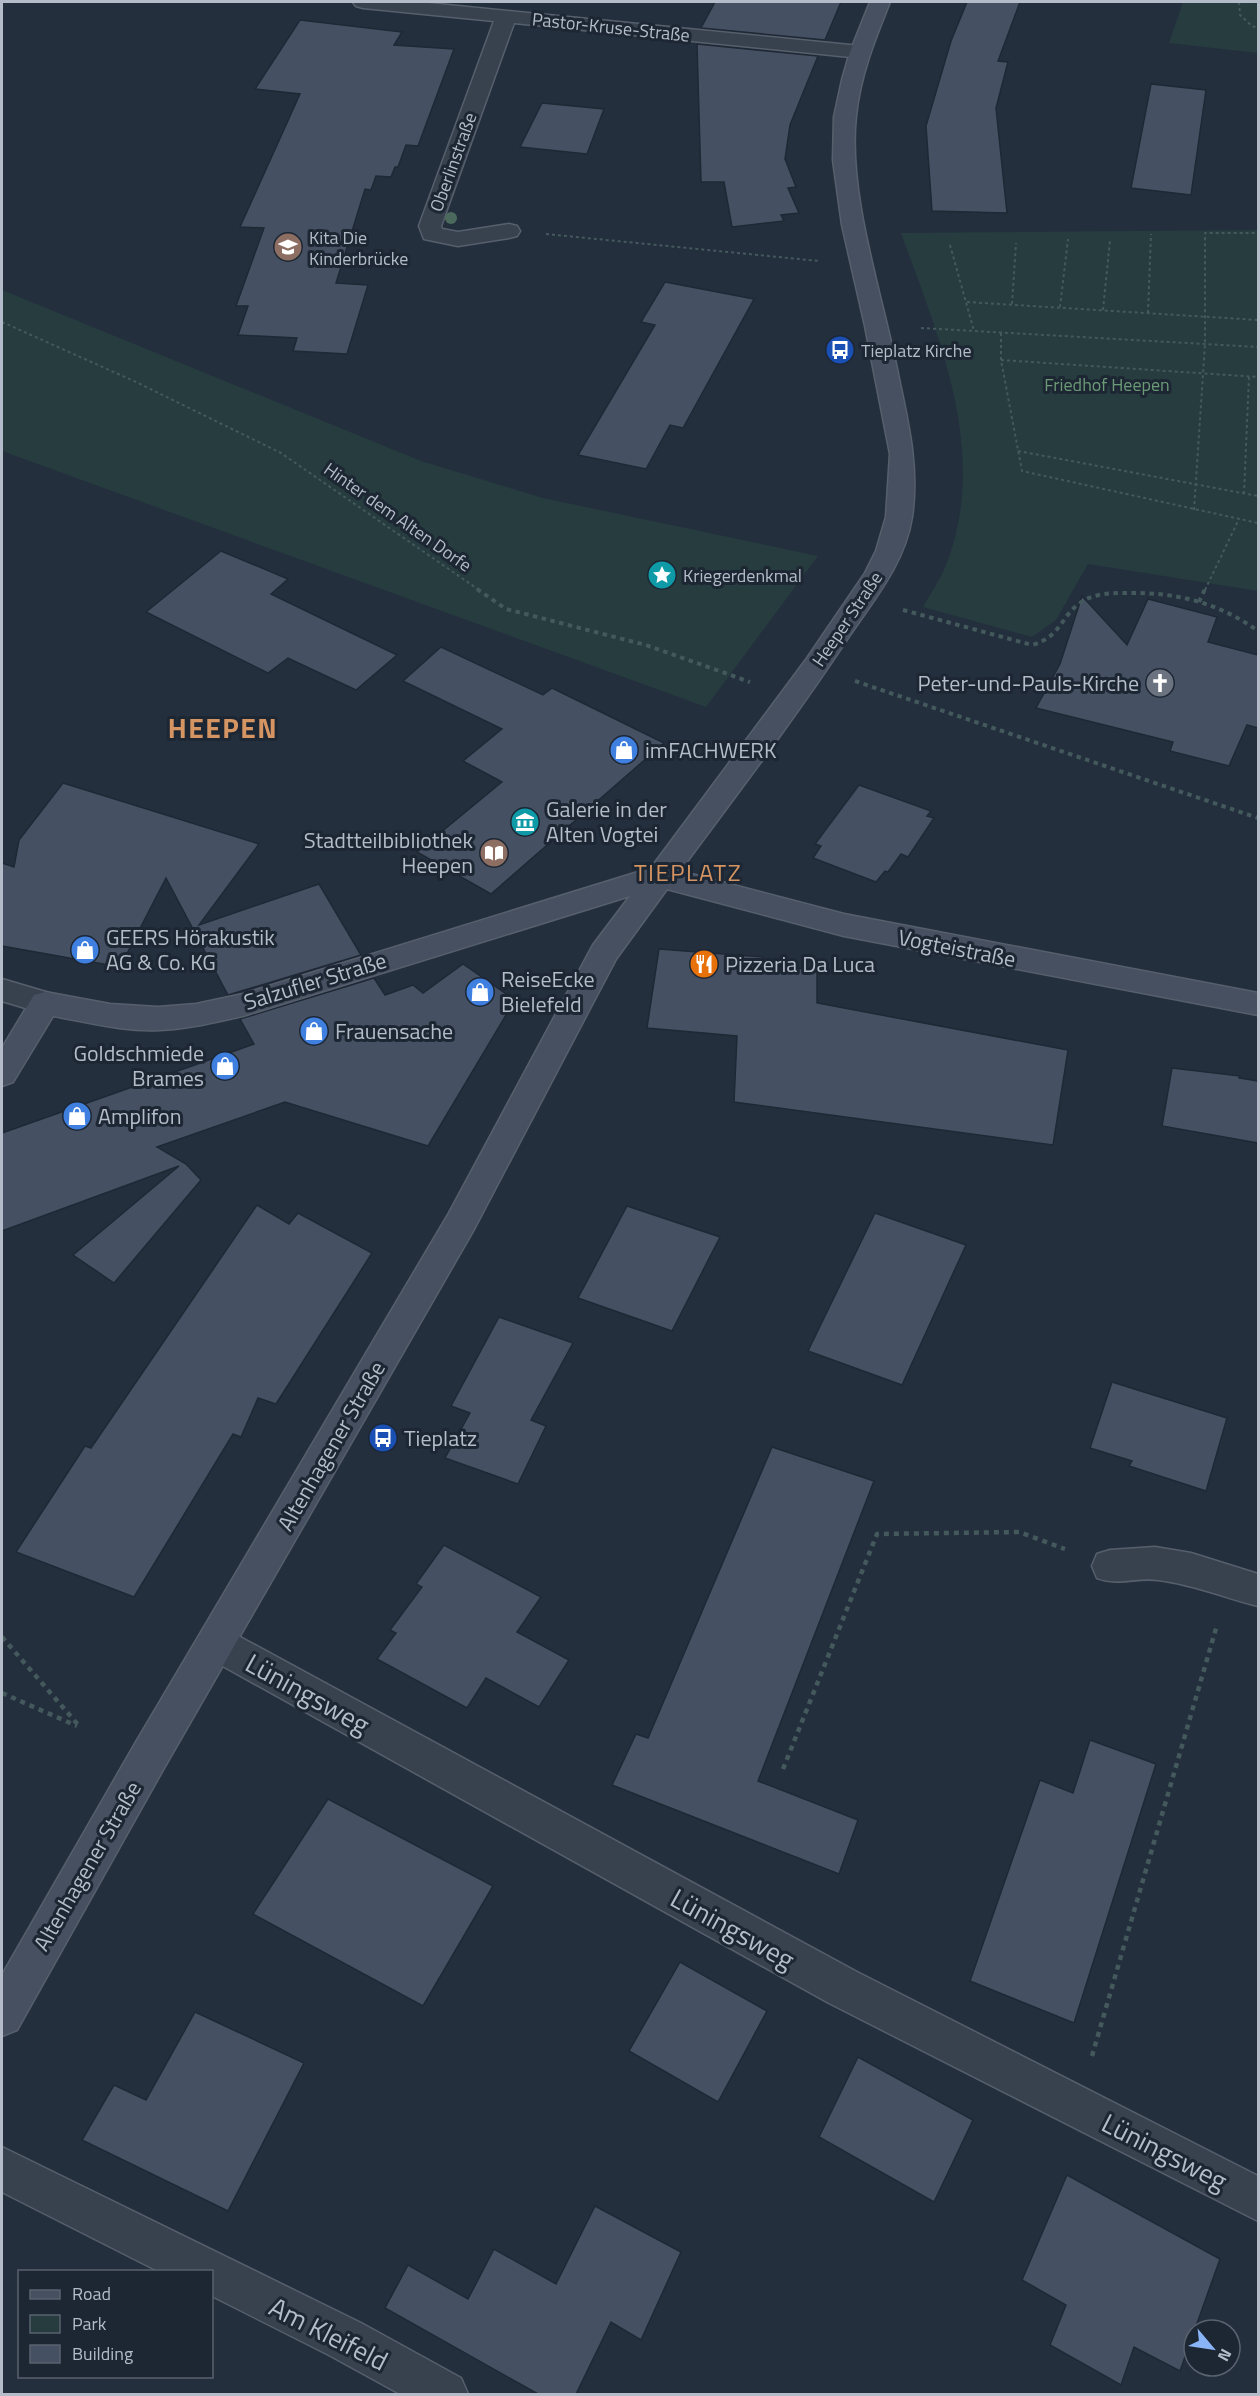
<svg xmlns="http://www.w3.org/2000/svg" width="1260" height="2396" viewBox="0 0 1260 2396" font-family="'Titillium Web',sans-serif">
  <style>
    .green { fill: #263c3f }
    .building { fill: #455162; stroke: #1f2835; stroke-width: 1.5 }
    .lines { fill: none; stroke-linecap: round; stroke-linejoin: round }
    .street-casing { stroke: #565f6c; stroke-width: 3 }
    .secondary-casing { stroke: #565f6c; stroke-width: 3 }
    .path-far2 { stroke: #44595c; stroke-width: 2; stroke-dasharray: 3 3; stroke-linecap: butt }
    .path-far1 { stroke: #44595c; stroke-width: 4; stroke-dasharray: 4.5 4.5; stroke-linecap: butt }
    .path { stroke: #44595c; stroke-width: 4.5; stroke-dasharray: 5 5; stroke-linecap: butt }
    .street { fill: #38414e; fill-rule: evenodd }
    .secondary { fill: #465061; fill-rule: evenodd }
    .tree { fill: #4b6a5d }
    .labels { text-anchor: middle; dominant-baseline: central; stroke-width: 6; stroke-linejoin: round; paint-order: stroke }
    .far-street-label { font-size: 18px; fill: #b4bcc9; stroke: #1d2633 }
    .far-poi-label { font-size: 18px; fill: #b4bcc9; stroke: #1d2633; text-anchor: start }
    .far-park-label { font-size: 18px; fill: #6b9a76; stroke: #1d2633 }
    .poi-label { font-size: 22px; fill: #b4bcc9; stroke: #1d2633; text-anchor: start }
    .street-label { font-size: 22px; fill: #b4bcc9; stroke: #1d2633 }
    .neighbourhood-label { font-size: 24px; letter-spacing: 1.5px; fill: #d59563; stroke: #1d2633 }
    .near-street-label { font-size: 27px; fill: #b4bcc9; stroke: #1d2633 }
    .district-label { font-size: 28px; font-weight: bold; letter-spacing: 1.5px; fill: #d59563; stroke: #1d2633 }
  </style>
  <rect width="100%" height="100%" fill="#242f3e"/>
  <!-- green -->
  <g class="green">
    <path d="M 1183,2 L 1258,2 L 1258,53 L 1169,43 Z"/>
    <path d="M 1258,230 L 1258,591 L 1088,564 L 1056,620 L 1032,637 L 923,607 C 931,593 941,578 947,563 C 989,452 939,338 901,233 Z"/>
    <path d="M 2,290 L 421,461 L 543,498 L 818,556 L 706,707 L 2,451 Z"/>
  </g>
  <!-- building -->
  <g class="building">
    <path d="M 715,2 L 841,2 L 825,40 L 701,28 Z"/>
    <path d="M 967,2 L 1020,2 L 998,61 L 1008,62 L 996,108 L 1007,213 L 932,211 L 926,126 L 951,41 Z"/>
    <path d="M 300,20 L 402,32 L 394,45 L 454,49 L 418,146 L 406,145 L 398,167 L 395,167 L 391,177 L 376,176 L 371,190 L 365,189 L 336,283 L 368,285 L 347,354 L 293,351 L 297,338 L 238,335 L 248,306 L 236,306 L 264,228 L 240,227 L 300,94 L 255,89 Z"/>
    <path d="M 697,44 L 818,56 L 790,125 L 785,159 L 796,187 L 788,188 L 799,213 L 781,215 L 784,221 L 732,227 L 724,182 L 701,182 Z"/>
    <path d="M 1151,84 L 1206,90 L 1191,195 L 1131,188 Z"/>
    <path d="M 542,103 L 604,109 L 587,154 L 520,147 Z"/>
    <path d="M 665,282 L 754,299 L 683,428 L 670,425 L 646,469 L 578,455 L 655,325 L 641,322 Z"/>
    <path d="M 221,551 L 288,579 L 271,594 L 397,655 L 356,690 L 288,658 L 268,673 L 146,612 Z"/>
    <path d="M 1082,596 L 1127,645 L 1148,599 L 1217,617 L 1208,642 L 1258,655 L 1258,728 L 1247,725 L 1229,766 L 1170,751 L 1173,742 L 1036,708 L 1060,664 Z"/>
    <path d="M 441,647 L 543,695 L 552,688 L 664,743 L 491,894 L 417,852 L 502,782 L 463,761 L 502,729 L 403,681 Z"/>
    <path d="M 63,783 L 259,844 L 199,925 L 319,884 L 361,955 L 228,995 L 166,878 L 120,967 L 2,946 L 2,863 L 14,867 L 19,840 Z"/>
    <path d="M 859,785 L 931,811 L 927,816 L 934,818 L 908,857 L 901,854 L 888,872 L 885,871 L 876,882 L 813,858 L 821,846 L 815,844 Z"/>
    <path d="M 659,949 L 763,957 L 763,965 L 817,970 L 817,1003 L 1068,1050 L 1053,1145 L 734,1102 L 737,1036 L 647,1028 Z"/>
    <path d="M 463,964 L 515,1000 L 428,1146 L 285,1102 L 157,1147 L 186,1164 L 201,1180 L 114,1283 L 73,1255 L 179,1166 L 2,1231 L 2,1133 L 254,1044 L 240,1019 L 374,978 L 385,995 L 413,985 L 423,993 Z"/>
    <path d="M 1172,1068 L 1240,1076 L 1239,1078 L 1258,1081 L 1258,1143 L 1162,1126 Z"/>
    <path d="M 257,1205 L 289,1224 L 298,1213 L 372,1253 L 276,1404 L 258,1398 L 241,1437 L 233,1434 L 134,1597 L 16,1552 L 85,1446 L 91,1448 Z"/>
    <path d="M 627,1206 L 720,1237 L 672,1331 L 578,1298 Z"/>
    <path d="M 875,1213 L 966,1245 L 902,1385 L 808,1351 Z"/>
    <path d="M 499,1317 L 573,1343 L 531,1420 L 546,1426 L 518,1484 L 445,1458 L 470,1413 L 451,1406 Z"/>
    <path d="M 1112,1382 L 1227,1418 L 1206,1491 L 1129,1466 L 1132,1461 L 1090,1448 Z"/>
    <path d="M 772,1447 L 874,1481 L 758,1781 L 858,1820 L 839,1874 L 612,1785 L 636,1734 L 648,1738 Z"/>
    <path d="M 444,1545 L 541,1597 L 517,1632 L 569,1660 L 539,1707 L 486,1678 L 467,1708 L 377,1659 L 396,1633 L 390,1630 L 422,1587 L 416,1584 Z"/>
    <path d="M 1090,1740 L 1156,1764 L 1074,2023 L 970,1981 L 1040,1780 L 1073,1793 Z"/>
    <path d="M 328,1799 L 493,1886 L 423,2006 L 253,1914 Z"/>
    <path d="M 680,1962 L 767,2011 L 718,2102 L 629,2051 Z"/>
    <path d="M 195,2012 L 304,2063 L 228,2211 L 82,2140 L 114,2085 L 146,2100 Z"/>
    <path d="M 858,2057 L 973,2120 L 934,2202 L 819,2137 Z"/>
    <path d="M 1067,2175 L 1220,2259 L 1180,2371 L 1134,2347 L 1121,2385 L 1050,2345 L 1066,2305 L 1022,2280 Z"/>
    <path d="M 595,2206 L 681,2252 L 641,2340 L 611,2322 L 576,2394 L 538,2394 L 385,2308 L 408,2265 L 468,2299 L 494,2249 L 556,2284 Z"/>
  </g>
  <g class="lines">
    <!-- street casing -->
    <g class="street-casing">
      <g id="street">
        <path d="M 353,2 L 418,2 L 860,46 L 867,48 L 870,52 L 867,56 L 860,58 L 514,23 L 441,226 L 442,229 L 458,232 L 509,224 L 517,226 L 520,231 L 517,236 L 509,238 L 458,246 L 424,239 L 419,226 L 494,21 L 363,8 L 356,6 Z"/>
        <path d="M 2,979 L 56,995 L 60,1003 L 56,1011 L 45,1014 L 2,1001 Z"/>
        <path d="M 1155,1547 L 1191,1553 L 1258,1574 L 1258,1606 C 1225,1598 1193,1584 1158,1580 C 1136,1577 1119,1586 1097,1578 L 1092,1566 L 1097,1554 L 1110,1550 Z"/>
        <path d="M 216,1626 L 229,1631 L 857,1972 L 1258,2176 L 1258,2221 L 827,2002 L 203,1655 L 197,1643 L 203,1631 Z"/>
        <path d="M 2,2147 L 361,2323 L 461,2378 L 468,2394 L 400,2394 L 329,2355 L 212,2296 L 212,2272 L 160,2272 L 2,2192 Z"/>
      </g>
    </g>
    <!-- secondary casing -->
    <g class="secondary-casing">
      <path id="secondary" d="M 870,2 L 890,2 C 875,39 860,76 856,116 C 847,195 884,300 899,379 C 909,426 919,469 912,517 C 905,563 873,601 848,638 C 795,718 737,794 680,871 L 844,914 L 1258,993 L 1258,1015 L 844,936 L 667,889 L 616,959 L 473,1231 L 164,1768 L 17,2030 L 2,2036 L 2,1975 L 136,1742 L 449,1213 L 593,945 L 630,896 L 243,1016 C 215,1022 188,1029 160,1030 C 124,1032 88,1022 53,1016 L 13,1082 L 2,1086 L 2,1048 L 34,995 L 45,992 L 110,1004 L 158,1007 L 196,1004 L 243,994 L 651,868 L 805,661 L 865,573 L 876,551 L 886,517 L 890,454 L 865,326 L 842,225 L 833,160 L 834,117 L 842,80 L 850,52 Z"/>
    </g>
    <!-- path-far2 -->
    <g class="path-far2">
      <path d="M 1239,2 L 1240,15 L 1252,26 L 1258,28"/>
      <path d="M 546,234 L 819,261"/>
      <path d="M 950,245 L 974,331"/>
      <path d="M 967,302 L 1258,320"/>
      <path d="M 1012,304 L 1016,243"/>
      <path d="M 1060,307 L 1068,239"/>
      <path d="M 1258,309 L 1258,347"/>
      <path d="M 1103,310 L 1110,240"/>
      <path d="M 1148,313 L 1151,234"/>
      <path d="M 2,322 L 136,382 L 281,453 L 479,590"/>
      <path d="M 921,328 L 1258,347"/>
      <path d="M 1001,333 L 1001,360 L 1022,471 L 1258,523"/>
      <path d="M 1001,360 L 1258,377"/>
      <path d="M 1018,451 L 1258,496"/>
      <path d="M 1244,494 L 1249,376"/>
      <path d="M 1194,510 L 1205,344 L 1205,233 L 1258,233"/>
      <path d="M 1205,590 L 1239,519"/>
    </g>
    <!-- path-far1 -->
    <g class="path-far1">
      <path d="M 477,589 L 506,609 L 646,645 L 750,682"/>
      <path d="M 1199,602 L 1205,589"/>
      <path d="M 903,610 L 1032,645 C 1063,636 1060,615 1083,601 C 1096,593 1113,593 1128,593 C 1176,592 1219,603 1258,631"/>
      <path d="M 855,681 L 1258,818"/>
    </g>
    <!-- path -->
    <g class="path">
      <path d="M 2,1637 L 80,1727"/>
      <path d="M 2,1693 L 77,1726"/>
      <path d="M 783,1769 L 877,1534 L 1019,1532 L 1065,1549"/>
      <path d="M 1092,2056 L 1217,1625"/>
    </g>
    <!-- street -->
    <use href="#street" class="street"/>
    <!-- secondary -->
    <use href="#secondary" class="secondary"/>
  </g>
  <!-- trees -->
  <circle class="tree" cx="451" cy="218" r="6"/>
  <!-- icons -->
  <defs>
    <g id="school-disc" transform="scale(1.5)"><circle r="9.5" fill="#8d6e63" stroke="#1d2633"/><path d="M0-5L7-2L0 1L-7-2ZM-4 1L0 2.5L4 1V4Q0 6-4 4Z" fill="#fff"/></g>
    <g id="bus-disc" transform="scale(1.5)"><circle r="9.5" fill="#1a4fb4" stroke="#1d2633"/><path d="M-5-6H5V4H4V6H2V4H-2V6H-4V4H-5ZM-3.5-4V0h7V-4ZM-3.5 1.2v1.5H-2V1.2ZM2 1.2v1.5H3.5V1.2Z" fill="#fff"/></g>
    <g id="sight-disc" transform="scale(1.5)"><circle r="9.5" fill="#0f9aa8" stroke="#1d2633"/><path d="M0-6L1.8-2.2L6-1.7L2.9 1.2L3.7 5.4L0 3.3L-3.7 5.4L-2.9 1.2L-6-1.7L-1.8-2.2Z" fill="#fff"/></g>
    <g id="church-disc" transform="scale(1.5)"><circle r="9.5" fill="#6b7280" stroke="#1d2633"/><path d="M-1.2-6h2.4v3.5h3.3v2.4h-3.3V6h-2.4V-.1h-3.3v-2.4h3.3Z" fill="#fff"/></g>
    <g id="shop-disc" transform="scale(1.5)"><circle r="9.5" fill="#3f7fe0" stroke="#1d2633"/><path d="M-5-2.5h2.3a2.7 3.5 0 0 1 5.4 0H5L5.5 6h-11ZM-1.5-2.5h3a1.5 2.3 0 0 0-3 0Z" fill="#fff"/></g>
    <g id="museum-disc" transform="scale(1.5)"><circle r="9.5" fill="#0f9aa8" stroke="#1d2633"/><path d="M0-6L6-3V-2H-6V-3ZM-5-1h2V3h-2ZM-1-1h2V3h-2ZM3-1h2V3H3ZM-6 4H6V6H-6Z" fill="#fff"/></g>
    <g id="library-disc" transform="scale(1.5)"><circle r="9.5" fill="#8d6e63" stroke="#1d2633"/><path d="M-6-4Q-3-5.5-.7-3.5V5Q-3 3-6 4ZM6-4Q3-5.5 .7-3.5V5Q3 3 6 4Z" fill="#fff"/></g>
    <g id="restaurant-disc" transform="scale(1.5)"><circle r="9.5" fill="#e8710a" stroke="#1d2633"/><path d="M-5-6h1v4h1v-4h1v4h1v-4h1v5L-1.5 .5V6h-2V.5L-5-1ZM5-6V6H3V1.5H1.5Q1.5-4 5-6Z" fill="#fff"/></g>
  </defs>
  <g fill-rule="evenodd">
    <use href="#school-disc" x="288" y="247"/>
    <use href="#bus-disc" x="840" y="350"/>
    <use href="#sight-disc" x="662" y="575"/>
    <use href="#church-disc" x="1160" y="683"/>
    <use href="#shop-disc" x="624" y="750"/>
    <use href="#museum-disc" x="525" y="822"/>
    <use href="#library-disc" x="494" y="853"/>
    <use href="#shop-disc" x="85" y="950"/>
    <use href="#restaurant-disc" x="704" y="964"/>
    <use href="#shop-disc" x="480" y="992"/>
    <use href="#shop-disc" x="314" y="1031"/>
    <use href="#shop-disc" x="225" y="1066"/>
    <use href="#shop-disc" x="77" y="1116"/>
    <use href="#bus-disc" x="383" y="1438"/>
  </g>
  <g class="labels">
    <!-- far-street labels -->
    <g class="far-street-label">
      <text transform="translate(611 27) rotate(6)">Pastor-Kruse-Straße</text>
      <text transform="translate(453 162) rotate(-70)">Oberlinstraße</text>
      <text transform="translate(398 517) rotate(35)">Hinter dem Alten Dorfe</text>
      <text transform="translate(847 619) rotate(-56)">Heeper Straße</text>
    </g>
    <!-- far-poi labels -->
    <g class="far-poi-label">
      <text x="309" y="237">Kita Die<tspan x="309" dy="21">Kinderbrücke</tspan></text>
      <text x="861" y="350">Tieplatz Kirche</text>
      <text x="683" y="575">Kriegerdenkmal</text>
    </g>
    <!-- far-park labels -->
    <g class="far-park-label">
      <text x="1107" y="384">Friedhof Heepen</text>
    </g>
    <!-- poi labels -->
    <g class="poi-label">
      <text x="1139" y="683" text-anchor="end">Peter-und-Pauls-Kirche</text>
      <text x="645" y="750">imFACHWERK</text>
      <text x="546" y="809">Galerie in der<tspan x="546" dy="25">Alten Vogtei</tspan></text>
      <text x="473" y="840" text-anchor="end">Stadtteilbibliothek<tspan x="473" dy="25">Heepen</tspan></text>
      <text x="106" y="937">GEERS Hörakustik<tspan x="106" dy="25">AG &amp; Co. KG</tspan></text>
      <text x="725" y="964">Pizzeria Da Luca</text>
      <text x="501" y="979">ReiseEcke<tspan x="501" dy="25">Bielefeld</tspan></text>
      <text x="335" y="1031">Frauensache</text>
      <text x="204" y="1053" text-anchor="end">Goldschmiede<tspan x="204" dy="25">Brames</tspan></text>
      <text x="98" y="1116">Amplifon</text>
      <text x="404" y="1438">Tieplatz</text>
    </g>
    <!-- street labels -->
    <g class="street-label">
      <text transform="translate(957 948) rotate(11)">Vogteistraße</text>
      <text transform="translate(315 981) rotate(-17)">Salzufler Straße</text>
      <text transform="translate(331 1446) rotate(-60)">Altenhagener Straße</text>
      <text transform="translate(87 1866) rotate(-60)">Altenhagener Straße</text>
    </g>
    <!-- neighbourhood labels -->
    <g class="neighbourhood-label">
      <text x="688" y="872">TIEPLATZ</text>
    </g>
    <!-- near-street labels -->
    <g class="near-street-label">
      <text transform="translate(308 1693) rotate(29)">Lüningsweg</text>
      <text transform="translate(733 1928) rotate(29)">Lüningsweg</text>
      <text transform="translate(1165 2151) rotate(27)">Lüningsweg</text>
      <text transform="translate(329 2333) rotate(27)">Am Kleifeld</text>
    </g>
    <!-- district labels -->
    <g class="district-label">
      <text x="223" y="727">HEEPEN</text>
    </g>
  </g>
  <!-- border -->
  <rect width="1260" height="2396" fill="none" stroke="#b4bcc9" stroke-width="6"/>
  <!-- legend -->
  <rect x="18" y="2270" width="195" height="108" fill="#1d2633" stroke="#59626f" stroke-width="1.5"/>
  <rect x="30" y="2290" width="30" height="9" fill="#465061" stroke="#59626f" stroke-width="1.5"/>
  <text x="72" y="2300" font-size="18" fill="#b4bcc9">Road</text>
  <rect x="30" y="2315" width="30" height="18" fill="#263c3f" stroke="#59626f" stroke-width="1.5"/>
  <text x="72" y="2330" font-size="18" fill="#b4bcc9">Park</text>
  <rect x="30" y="2345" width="30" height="18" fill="#455162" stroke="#59626f" stroke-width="1.5"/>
  <text x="72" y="2360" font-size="18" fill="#b4bcc9">Building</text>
  <!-- north arrow -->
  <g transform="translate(1212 2348) rotate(119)"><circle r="28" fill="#1d2633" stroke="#59626f" stroke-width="1.5"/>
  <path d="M0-4.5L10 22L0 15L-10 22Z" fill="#8ab4f8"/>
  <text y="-9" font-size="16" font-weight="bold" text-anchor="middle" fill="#b4bcc9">N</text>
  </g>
</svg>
